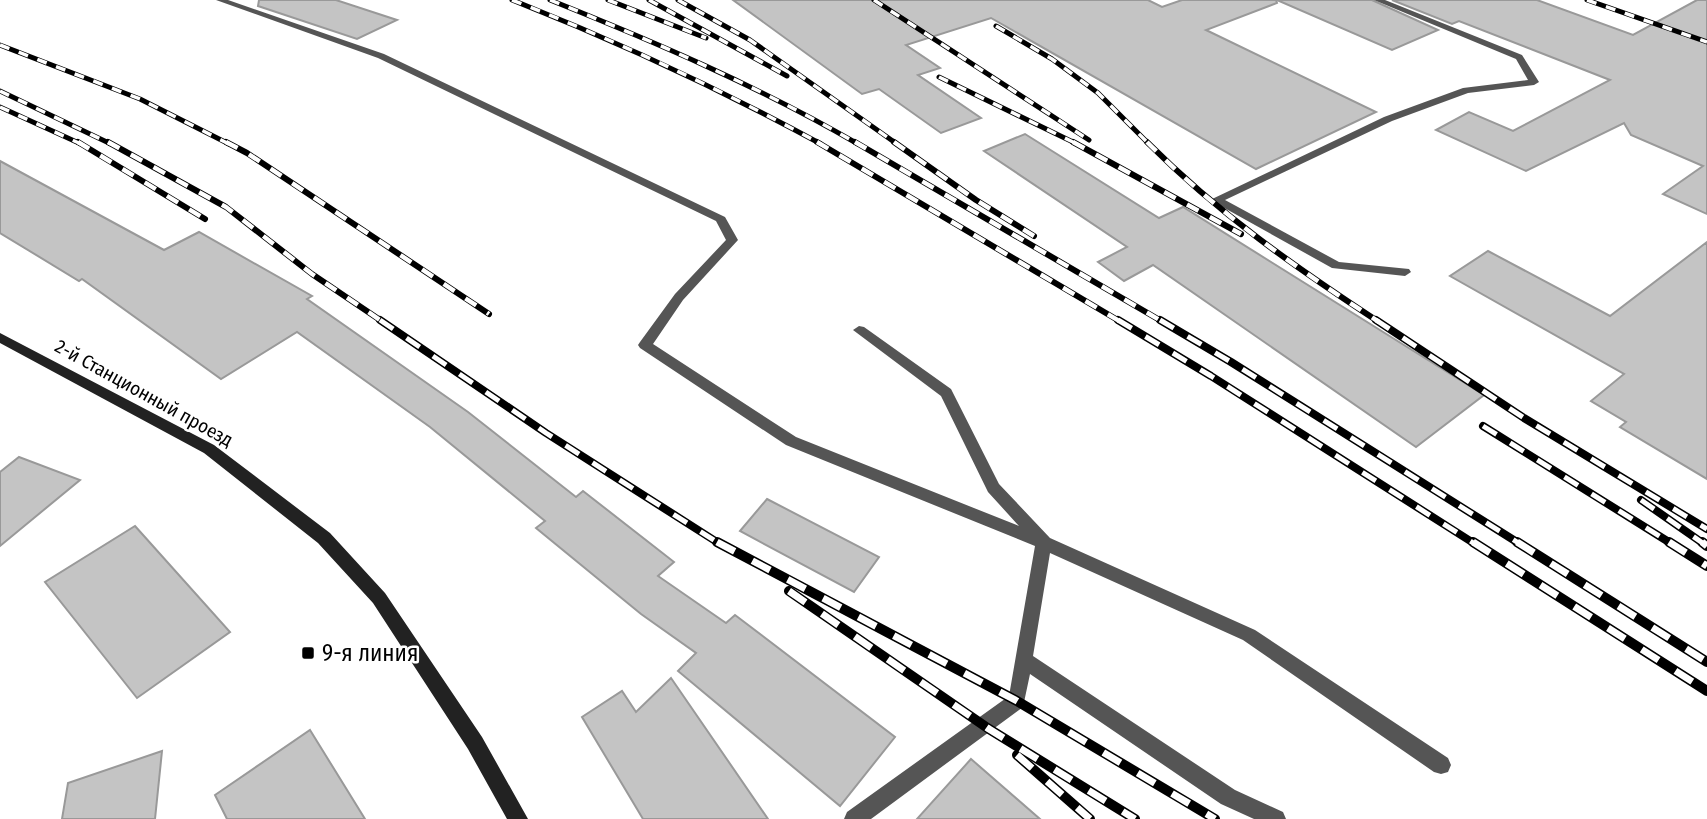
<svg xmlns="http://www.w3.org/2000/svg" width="1707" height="819" viewBox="0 0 1707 819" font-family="'Fira Sans Condensed',sans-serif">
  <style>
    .building { fill: #c4c4c4; stroke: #999; stroke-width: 2 }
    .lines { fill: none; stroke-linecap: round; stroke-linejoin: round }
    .lane { fill: #555; fill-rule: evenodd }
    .secondary { fill: #222; fill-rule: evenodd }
    .rail-far3-casing { stroke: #000; stroke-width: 5 }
    .rail-far2-casing { stroke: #000; stroke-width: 6 }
    .rail-far1-casing { stroke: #000; stroke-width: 8 }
    .rail-casing { stroke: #000; stroke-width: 10 }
    .rail-far3 { stroke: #fff; stroke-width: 3.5; stroke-dasharray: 10; stroke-linecap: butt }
    .rail-far2 { stroke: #fff; stroke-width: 4.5; stroke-dasharray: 13; stroke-linecap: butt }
    .rail-far1 { stroke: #fff; stroke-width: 5; stroke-dasharray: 16; stroke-linecap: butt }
    .rail { stroke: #fff; stroke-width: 7; stroke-dasharray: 20; stroke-linecap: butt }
    .poi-dot { fill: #000; stroke: #fff; stroke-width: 2.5 }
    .labels { text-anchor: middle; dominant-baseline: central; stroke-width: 5; stroke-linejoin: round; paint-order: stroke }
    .street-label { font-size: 19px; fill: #000; stroke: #fff }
    .near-poi-label { font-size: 23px; fill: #000; stroke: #fff; text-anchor: start }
  </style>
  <rect width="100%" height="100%" fill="#fff"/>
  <!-- building -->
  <g class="building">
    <path d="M 259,0 L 336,0 L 397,20 L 357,39 L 258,6 Z"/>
    <path d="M 733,0 L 1148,0 L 1162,7 L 1182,0 L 1276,0 L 1277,3 L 1206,30 L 1376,112 L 1256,169 L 991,18 L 906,45 L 940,68 L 918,75 L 981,118 L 941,133 L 879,89 L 862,94 Z"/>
    <path d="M 1277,0 L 1372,0 L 1438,30 L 1392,50 Z"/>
    <path d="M 1392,0 L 1537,0 L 1633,35 L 1697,0 L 1707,0 L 1707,214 L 1663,194 L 1703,166 L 1631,135 L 1624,123 L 1526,171 L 1436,130 L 1469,112 L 1513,131 L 1610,80 L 1459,21 L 1452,24 Z"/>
    <path d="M 1025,134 L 1159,218 L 1183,207 L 1484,395 L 1416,447 L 1153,265 L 1124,281 L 1098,262 L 1127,247 L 984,151 Z"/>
    <path d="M 0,161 L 164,250 L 199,232 L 312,296 L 307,299 L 468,412 L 576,497 L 583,491 L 674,562 L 658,576 L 726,623 L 735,615 L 895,737 L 840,806 L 678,671 L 696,653 L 641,614 L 536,528 L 545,521 L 430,427 L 297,332 L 221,379 L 82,279 L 79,281 L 0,233 Z"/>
    <path d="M 1707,242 L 1707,479 L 1620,427 L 1626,422 L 1591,401 L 1624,374 L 1450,276 L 1488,251 L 1610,316 Z"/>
    <path d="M 19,457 L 80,480 L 0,546 L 0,472 Z"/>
    <path d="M 767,499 L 879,557 L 854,592 L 740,531 Z"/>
    <path d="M 135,526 L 230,632 L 137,698 L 45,582 Z"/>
    <path d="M 671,678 L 768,819 L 643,819 L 582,717 L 622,691 L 636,712 Z"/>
    <path d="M 310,730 L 365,819 L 227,819 L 215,795 Z"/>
    <path d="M 162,751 L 155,819 L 62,819 L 68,783 Z"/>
    <path d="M 971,759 L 1040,819 L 917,819 Z"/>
  </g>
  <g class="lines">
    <!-- lane -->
    <g class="lane">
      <path d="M 216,0 L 228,0 L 384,54 L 725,217 L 738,240 L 683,300 L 653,344 L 796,437 L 1019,526 L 988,492 L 941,396 L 853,330 L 859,326 L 864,327 L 951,389 L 999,484 L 1050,538 L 1255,630 L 1448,758 L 1451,765 L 1448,772 L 1441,774 L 1434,772 L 1243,640 L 1050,553 L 1033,656 L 1235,790 L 1283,812 L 1286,819 L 1254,819 L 1221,804 L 1030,674 L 1023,707 L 871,819 L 844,819 L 847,812 L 1009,696 L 1035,546 L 786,445 L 640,348 L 638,345 L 640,342 L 675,294 L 726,240 L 716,221 L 378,58 Z"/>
      <path d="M 1374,0 L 1385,0 L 1522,55 L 1539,82 L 1534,85 L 1468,93 L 1392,121 L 1225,200 L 1339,262 L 1409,269 L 1411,272 L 1405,276 L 1332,268 L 1210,200 L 1384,117 L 1463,88 L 1528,80 L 1516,59 Z"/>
    </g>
    <!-- secondary -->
    <path class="secondary" d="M 0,333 L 214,445 L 330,533 L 385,593 L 482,737 L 528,819 L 507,819 L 468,749 L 373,603 L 318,543 L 204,453 L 0,343 Z"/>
    <!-- rail-far3 casing -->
    <g class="rail-far3-casing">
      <g id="rail-far3">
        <path d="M 512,0 C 621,43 718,88 821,144"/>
        <path d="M 550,0 C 655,42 760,87 858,144"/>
        <path d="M 608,0 L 706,38"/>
        <path d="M 649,0 L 787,76"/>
        <path d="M 678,0 L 750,40 L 897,144"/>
        <path d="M 874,0 L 1089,140"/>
        <path d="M 1587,0 L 1707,42"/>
        <path d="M 996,26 L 1052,59 L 1098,93 L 1149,144"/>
        <path d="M 0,45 L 140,99 L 229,144"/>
        <path d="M 939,77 L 1077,144"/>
        <path d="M 0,91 L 111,144"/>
        <path d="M 0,107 L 81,144"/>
      </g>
    </g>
    <!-- rail-far2 casing -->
    <g class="rail-far2-casing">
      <g id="rail-far2">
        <path d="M 78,142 L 205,219"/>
        <path d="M 108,142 L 226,207 L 312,274 L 383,322"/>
        <path d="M 226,142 L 247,153 L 489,314"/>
        <path d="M 817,142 L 1121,322"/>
        <path d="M 855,142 L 1163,322"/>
        <path d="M 894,142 L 976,200 L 1034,236"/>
        <path d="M 1073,142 L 1241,234"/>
        <path d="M 1147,142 C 1219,214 1295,267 1379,322"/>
      </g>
    </g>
    <!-- rail-far1 casing -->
    <g class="rail-far1-casing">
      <g id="rail-far1">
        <path d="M 380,320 L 546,433 L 720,544"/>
        <path d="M 1118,320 L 1211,376 L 1475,544"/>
        <path d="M 1160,320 L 1231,362 L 1520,544"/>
        <path d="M 1376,320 L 1524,418 L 1707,529"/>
        <path d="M 1483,426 L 1672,544"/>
        <path d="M 1641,500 L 1704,544"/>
      </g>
    </g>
    <!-- rail casing -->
    <g class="rail-casing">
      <g id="rail">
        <path d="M 717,542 L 1017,701 L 1215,819"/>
        <path d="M 1473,542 L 1707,691"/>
        <path d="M 1517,542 L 1707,662"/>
        <path d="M 1669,542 L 1707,566"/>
        <path d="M 1702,542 L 1707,546"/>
        <path d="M 789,591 L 989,729 L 1135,819"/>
        <path d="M 1017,755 L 1090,819"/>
      </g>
    </g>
    <!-- rail-far3 -->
    <use href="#rail-far3" class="rail-far3"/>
    <!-- rail-far2 -->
    <use href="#rail-far2" class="rail-far2"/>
    <!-- rail-far1 -->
    <use href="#rail-far1" class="rail-far1"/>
    <!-- rail -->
    <use href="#rail" class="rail"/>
  </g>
  <!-- markers -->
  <rect class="poi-dot" x="301" y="646" width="14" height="14" rx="3.5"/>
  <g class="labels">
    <!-- street labels -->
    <g class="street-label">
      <text transform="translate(144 393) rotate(29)">2-й Станционный проезд</text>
    </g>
    <!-- near-poi labels -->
    <g class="near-poi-label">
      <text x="322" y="653">9-я линия</text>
    </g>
  </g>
</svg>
